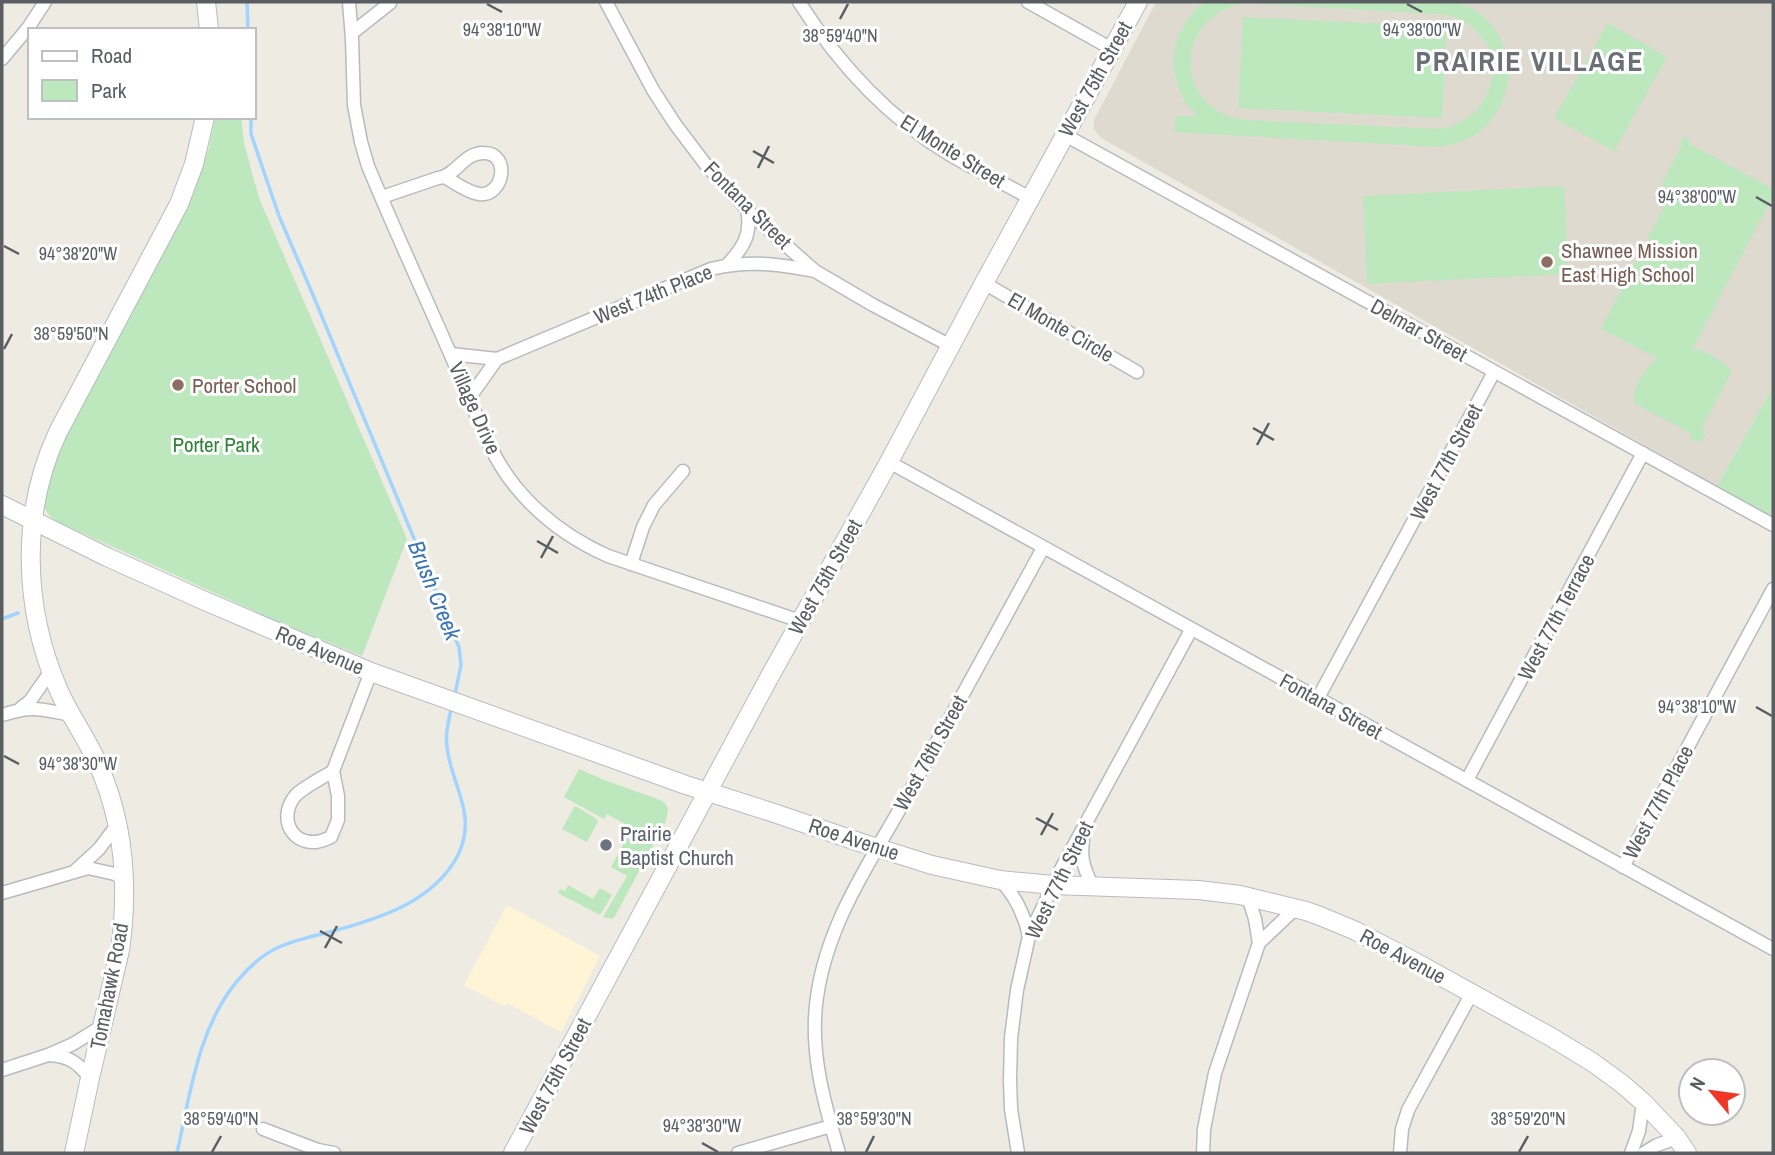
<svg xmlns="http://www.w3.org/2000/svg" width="1775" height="1155" viewBox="0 0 1775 1155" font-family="'Archivo Narrow',sans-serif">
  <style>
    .commercial { fill: #fff5d6 }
    .education { fill: #dedad0 }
    .green { fill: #bde7bd; fill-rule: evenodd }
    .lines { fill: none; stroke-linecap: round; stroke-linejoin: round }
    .stream { stroke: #a1d5ff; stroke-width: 3.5 }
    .street-casing { stroke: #b7babf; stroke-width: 15 }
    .secondary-casing { stroke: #b7bbc1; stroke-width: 20 }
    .street { stroke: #fff; stroke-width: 12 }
    .secondary { stroke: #fff; stroke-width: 18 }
    .ticks { fill: none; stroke: #5a5e63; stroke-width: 2.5 }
    .education-dot { fill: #8d6e63; stroke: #fff; stroke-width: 2.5 }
    .worship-dot { fill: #6b7280; stroke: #fff; stroke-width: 2.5 }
    .labels { text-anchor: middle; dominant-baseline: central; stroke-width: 6; stroke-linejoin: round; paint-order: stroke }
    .street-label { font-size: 21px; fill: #5a5e63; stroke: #fff }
    .education-label { font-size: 21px; fill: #785e54; stroke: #fff; text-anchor: start }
    .park-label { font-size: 21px; fill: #308435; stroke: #fff }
    .worship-label { font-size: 21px; fill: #5b616d; stroke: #fff; text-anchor: start }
    .water-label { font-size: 23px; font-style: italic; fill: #3a76b5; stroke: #fff }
    .district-label { font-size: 28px; font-weight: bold; letter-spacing: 2px; fill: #6b7075; stroke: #fff }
    .ticks-label { font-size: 18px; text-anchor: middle; fill: #5a5e63; stroke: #fff; stroke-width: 6; stroke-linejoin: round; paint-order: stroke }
  </style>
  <rect width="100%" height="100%" fill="#eeebe2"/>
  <!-- commercial -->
  <path class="commercial" d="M 507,905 L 600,956 L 561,1032 L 507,1003 L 504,1006 L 464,985 Z"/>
  <!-- education -->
  <path class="education" d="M 1156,2 L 1773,2 L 1773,387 L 1717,486 L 1101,138 L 1094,129 L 1094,120 Z"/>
  <!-- green -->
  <g class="green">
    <path d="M 1203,2 L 1458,2 C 1516,23 1527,97 1476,134 C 1466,141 1452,145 1440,147 L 1174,132 L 1176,116 L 1198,116 C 1193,111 1187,106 1184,99 C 1165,63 1174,29 1203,2 ZM 1244,3 L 1440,14 C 1447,15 1455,16 1461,20 C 1514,47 1496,121 1440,129 L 1245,120 C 1173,111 1172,17 1244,3 Z"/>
    <path d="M 1243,17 L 1447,27 L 1442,118 L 1238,108 Z"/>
    <path d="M 1608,23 L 1667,57 L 1614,151 L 1554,118 Z"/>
    <path d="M 215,117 L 241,117 L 244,143 L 259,198 L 407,539 L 362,656 L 272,619 L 58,522 C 52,518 45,513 44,505 C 44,488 60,450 66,434 L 189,204 L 209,148 Z"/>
    <path d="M 1685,137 L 1688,138 L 1690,144 L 1773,189 L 1773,196 L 1693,348 C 1709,353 1720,359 1732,371 L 1702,428 L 1705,436 L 1700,442 L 1692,441 L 1690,433 L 1634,403 C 1632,385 1645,369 1657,358 L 1601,329 L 1671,193 L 1662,183 L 1681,147 L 1680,142 Z"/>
    <path d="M 1564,186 L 1568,274 L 1367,284 L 1363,196 Z"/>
    <path d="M 1773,387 L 1773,517 L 1717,486 Z"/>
    <path d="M 579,769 L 607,781 L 660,800 L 664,802 L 668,808 L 666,821 L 615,916 L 612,919 L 603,917 L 627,876 L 611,867 L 632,828 L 607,814 L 604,819 L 564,797 Z"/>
    <path d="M 575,806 L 595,818 L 598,821 L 587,842 L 562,829 Z"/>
    <path d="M 568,885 L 593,899 L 600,888 L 612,895 L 600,915 L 558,893 L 561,889 L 565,891 Z"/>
  </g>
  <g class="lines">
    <!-- stream -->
    <g class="stream">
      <path d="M 247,2 L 248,30"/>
      <path d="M 251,117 L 251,134 L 279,216 L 313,295 L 459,647 L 461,665 L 455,694"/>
      <path d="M 2,619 L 18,613"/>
      <path d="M 177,1153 C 190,1095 198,1027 238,980 C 250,966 263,954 279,947 C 295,940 313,936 330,932 C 378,919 434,902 458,855 C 478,814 451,785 447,747 C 445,733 449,719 452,705"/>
    </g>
    <!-- street casing -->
    <g class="street-casing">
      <g id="street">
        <path d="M 349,2 L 352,39 L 354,105 L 361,142 L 368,166 C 396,234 427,300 456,367 C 474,406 487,452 515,486 C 540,517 572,540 608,556 L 800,621"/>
        <path d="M 606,2 L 653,90 L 675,124 L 706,165 L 754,217 L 815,271 L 873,305 L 951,346"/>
        <path d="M 799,2 C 838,63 887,117 949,154 C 976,170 1003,183 1030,198"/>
        <path d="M 1028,2 L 1112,49"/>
        <path d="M 352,33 L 390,3"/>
        <path d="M 2,59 L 28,28 L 45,2"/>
        <path d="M 1065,135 L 1773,525"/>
        <path d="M 382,197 L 438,178 C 456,176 464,152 484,153 C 511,153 504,197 479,194 C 467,192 455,183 445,177"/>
        <path d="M 727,265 C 744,247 752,234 747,209"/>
        <path d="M 984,283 L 1137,372"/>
        <path d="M 451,354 L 497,359 L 711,269 C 749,260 778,264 815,271"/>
        <path d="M 470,397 L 497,359"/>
        <path d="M 889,462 L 1773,949"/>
        <path d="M 631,564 L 643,527 L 654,505 L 683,471"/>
        <path d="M 1318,698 L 1494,372"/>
        <path d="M 21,708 L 30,701 L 51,671"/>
        <path d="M 2,715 C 32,705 41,709 71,715"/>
        <path d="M 333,771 C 322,778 304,787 296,795 C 279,814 288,843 315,842 C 320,842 326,839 331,837 L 338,820 L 338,796 L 333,771 L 371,672"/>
        <path d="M 1467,780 L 1643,453"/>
        <path d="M 1084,832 C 1080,856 1082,865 1093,887"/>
        <path d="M 1623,867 L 1773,589"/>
        <path d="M 76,870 L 99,849 L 117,825"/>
        <path d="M 1000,880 C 1016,896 1024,914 1029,936"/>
        <path d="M 2,893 L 88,868 L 115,874 L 125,880"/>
        <path d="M 1248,897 L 1255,919 L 1259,943"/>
        <path d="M 48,1055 C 69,1056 77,1062 90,1078"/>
        <path d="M 2,1070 L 48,1055 L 73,1044 L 102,1026"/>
        <path d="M 263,1129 L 318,1150 L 334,1153"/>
        <path d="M 738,1153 L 831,1126"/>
        <path d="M 839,1153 C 824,1103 809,1050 817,997 C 827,924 870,862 905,800 C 951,716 997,632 1043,548"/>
        <path d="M 1018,1153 L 1011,1109 L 1010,1080 L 1011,1038 L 1017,990 L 1029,936 L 1061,869 L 1191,630"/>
        <path d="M 1203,1153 L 1204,1129 L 1215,1073 L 1259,943 L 1296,908"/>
        <path d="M 1400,1153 L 1402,1129 L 1408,1110 L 1472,993"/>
        <path d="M 1631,1153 L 1639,1131 L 1643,1102"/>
        <path d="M 1644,1153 L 1657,1145 L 1677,1138"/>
      </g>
    </g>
    <!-- secondary casing -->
    <g class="secondary-casing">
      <g id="secondary">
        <path d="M 206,2 L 209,30"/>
        <path d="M 2,505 L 107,557 L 205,601 L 371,672 L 686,785 L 771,812 L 862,843 L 932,865 L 1000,880 L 1053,885 L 1198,890 L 1240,895 L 1306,911 L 1320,916 L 1356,931 L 1406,957 L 1551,1037 L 1592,1062 L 1621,1083 L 1643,1102 L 1677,1138 L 1687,1153"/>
        <path d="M 74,1153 L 90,1078 L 120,950 C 129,886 124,821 97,762 C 86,737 70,716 59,691 C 23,609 20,513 58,432 L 179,204 L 194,164 L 205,117"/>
        <path d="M 513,1153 L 770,676 L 889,462 L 984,283 L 1138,2"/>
      </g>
    </g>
    <!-- street -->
    <use href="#street" class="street"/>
    <!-- secondary -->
    <use href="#secondary" class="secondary"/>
  </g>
  <!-- ticks -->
  <path class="ticks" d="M 487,4 L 502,12M 1407,4 L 1422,12M 840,19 L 848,4M 753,151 L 774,163M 758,168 L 769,146M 1756,197 L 1772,206M 4,246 L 19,254M 4,349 L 12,334M 1253,428 L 1274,440M 1257,445 L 1269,423M 537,541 L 558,553M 541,558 L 553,536M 1756,707 L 1772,716M 4,756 L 19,764M 1036,818 L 1058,830M 1041,835 L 1053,813M 320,931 L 342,943M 325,948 L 337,926M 702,1143 L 718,1152M 212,1152 L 221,1136M 866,1152 L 874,1136M 1519,1152 L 1528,1136"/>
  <!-- markers -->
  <g class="education-dot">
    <circle cx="1547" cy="262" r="7"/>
    <circle cx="178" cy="385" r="7"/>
  </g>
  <circle class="worship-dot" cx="606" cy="845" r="7"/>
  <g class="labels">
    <!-- street labels -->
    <g class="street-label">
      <text transform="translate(1095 79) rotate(-61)">West 75th Street</text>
      <text transform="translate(953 151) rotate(32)">El Monte Street</text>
      <text transform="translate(748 205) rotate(45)">Fontana Street</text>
      <text transform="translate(653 294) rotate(-22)">West 74th Place</text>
      <text transform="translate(1061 327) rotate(30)">El Monte Circle</text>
      <text transform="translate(1419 330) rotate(29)">Delmar Street</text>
      <text transform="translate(475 408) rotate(66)">Village Drive</text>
      <text transform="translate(1446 462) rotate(-62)">West 77th Street</text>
      <text transform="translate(825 577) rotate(-61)">West 75th Street</text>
      <text transform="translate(1556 617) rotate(-62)">West 77th Terrace</text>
      <text transform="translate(320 650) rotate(23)">Roe Avenue</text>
      <text transform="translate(1331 706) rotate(29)">Fontana Street</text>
      <text transform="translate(930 753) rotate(-61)">West 76th Street</text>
      <text transform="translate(1658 802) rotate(-62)">West 77th Place</text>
      <text transform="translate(854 839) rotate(18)">Roe Avenue</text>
      <text transform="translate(1059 880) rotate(-64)">West 77th Street</text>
      <text transform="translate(1403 956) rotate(28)">Roe Avenue</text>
      <text transform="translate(109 986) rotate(-79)">Tomahawk Road</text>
      <text transform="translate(555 1076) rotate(-62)">West 75th Street</text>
    </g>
    <!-- education labels -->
    <g class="education-label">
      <text x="1561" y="250">Shawnee Mission<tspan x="1561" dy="24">East High School</tspan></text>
      <text x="192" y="385">Porter School</text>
    </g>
    <!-- park labels -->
    <g class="park-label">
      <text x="216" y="444">Porter Park</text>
    </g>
    <!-- worship labels -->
    <g class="worship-label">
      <text x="620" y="833">Prairie<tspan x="620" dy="24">Baptist Church</tspan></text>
    </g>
    <!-- water labels -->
    <g class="water-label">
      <text transform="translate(435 590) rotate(68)">Brush Creek</text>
    </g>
    <!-- district labels -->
    <g class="district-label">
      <text x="1530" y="61">PRAIRIE VILLAGE</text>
    </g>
  </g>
  <g class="ticks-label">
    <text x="1422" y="36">94°38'00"W</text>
    <text x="502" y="36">94°38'10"W</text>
    <text x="840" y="42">38°59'40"N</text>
    <text x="1697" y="203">94°38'00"W</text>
    <text x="78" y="260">94°38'20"W</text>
    <text x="71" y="340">38°59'50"N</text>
    <text x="1697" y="713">94°38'10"W</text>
    <text x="78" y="770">94°38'30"W</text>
    <text x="221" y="1125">38°59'40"N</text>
    <text x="874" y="1125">38°59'30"N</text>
    <text x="1528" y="1125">38°59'20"N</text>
    <text x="702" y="1132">94°38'30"W</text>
  </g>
  <!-- border -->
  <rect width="1775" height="1155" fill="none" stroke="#5a5e63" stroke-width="7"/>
  <!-- legend -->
  <rect x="28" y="28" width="228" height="91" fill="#ffffff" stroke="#bdbfc1" stroke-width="2"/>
  <rect x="42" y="51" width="35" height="10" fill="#ffffff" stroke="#bdbfc1" stroke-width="2"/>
  <text x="91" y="63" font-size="21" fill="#5a5e63">Road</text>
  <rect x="42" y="80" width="35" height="21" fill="#bde7bd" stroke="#bdbfc1" stroke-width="2"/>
  <text x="91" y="98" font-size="21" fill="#5a5e63">Park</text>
  <!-- north arrow -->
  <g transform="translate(1712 1092) rotate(299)"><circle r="33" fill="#ffffff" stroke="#bdbfc1" stroke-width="2"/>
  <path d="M0-5L12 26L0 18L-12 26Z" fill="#f03626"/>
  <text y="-10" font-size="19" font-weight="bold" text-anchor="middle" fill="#5a5e63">N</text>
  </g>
</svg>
